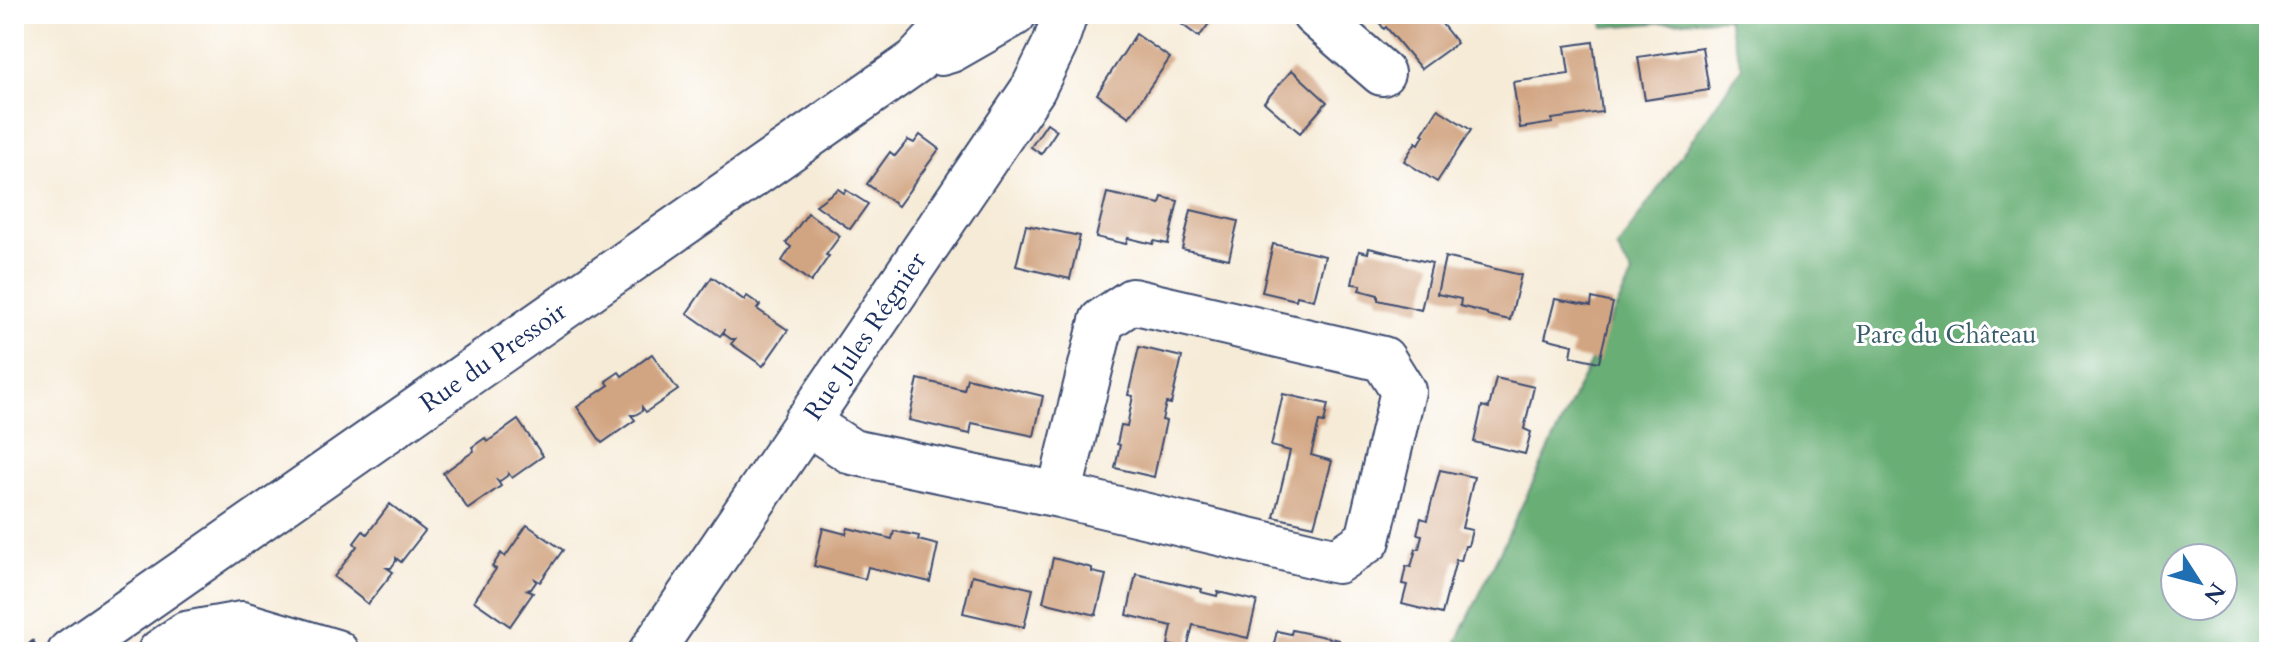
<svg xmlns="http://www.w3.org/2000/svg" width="2283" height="666" viewBox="0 0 2283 666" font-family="Cardo,serif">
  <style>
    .forest { fill: #68ae74; stroke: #426e69; stroke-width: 2; fill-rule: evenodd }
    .building { fill: #d2a582 }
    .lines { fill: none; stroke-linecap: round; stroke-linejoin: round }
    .minor-casing { stroke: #3c4b70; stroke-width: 48 }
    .path { stroke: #3c4b70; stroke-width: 5; stroke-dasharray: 6 6; stroke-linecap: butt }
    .minor { stroke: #fff; stroke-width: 44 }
    .labels { text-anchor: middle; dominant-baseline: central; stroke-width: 6; stroke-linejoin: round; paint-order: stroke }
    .park-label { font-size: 26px; fill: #395e6a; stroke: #fff }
    .street-label { font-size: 26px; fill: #1b2f5e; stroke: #fff }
  </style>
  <rect width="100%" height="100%" fill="#fff"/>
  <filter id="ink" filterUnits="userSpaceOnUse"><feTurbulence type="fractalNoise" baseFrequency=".0125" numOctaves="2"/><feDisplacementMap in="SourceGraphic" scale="16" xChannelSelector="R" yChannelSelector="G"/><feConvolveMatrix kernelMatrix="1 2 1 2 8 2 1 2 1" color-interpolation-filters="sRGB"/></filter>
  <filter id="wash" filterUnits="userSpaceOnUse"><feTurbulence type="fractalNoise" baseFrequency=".006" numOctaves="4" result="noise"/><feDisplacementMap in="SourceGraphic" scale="32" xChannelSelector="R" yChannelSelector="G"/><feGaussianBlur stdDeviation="1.8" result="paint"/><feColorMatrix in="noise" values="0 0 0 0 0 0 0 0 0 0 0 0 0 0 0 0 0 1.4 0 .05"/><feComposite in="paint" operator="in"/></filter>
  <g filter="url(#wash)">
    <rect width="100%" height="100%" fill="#f6ebd7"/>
    <!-- forest -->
    <path class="forest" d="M 1601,14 L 2269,14 L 2269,652 L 1452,652 L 1632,275 L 1617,248 L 1742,67 L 1727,18 L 1604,27 ZM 2175,558 L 2223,558 L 2223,606 L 2175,606 Z"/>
    <g id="blocks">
      <!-- building -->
      <g class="building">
        <path d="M 1168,14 L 1216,14 L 1199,37 Z"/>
        <path d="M 1373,14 L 1434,14 L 1457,43 L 1421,69 L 1386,27 L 1384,29 Z"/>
        <path d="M 1136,34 L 1170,58 L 1129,117 L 1097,94 Z"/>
        <path d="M 1593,42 L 1602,112 L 1552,119 L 1553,123 L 1520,128 L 1513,82 L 1569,74 L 1565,46 Z"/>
        <path d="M 1702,47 L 1709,90 L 1645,100 L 1638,57 Z"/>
        <path d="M 1292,70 L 1327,102 L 1300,133 L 1264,102 Z"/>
        <path d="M 1438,109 L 1471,130 L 1437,182 L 1404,161 L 1416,142 L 1419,144 L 1424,135 L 1422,134 Z"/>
        <path d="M 1047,123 L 1057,130 L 1041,154 L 1031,147 Z"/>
        <path d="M 920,135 L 939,149 L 898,206 L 867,184 L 890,152 L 895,156 L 908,140 L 914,143 Z"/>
        <path d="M 838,189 L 844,193 L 846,190 L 868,204 L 850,229 L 816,205 Z"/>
        <path d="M 1107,193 L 1160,204 L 1162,197 L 1178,201 L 1168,244 L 1154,241 L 1153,244 L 1128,238 L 1126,244 L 1096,237 Z"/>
        <path d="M 1191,210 L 1238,221 L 1229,259 L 1182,249 Z"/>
        <path d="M 808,213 L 840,236 L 826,255 L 829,256 L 811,282 L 782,261 L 791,247 L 786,243 Z"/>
        <path d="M 1026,225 L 1080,236 L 1070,279 L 1016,266 Z"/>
        <path d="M 1273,244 L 1325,256 L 1314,300 L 1297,296 L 1296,300 L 1262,292 Z"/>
        <path d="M 1369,248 L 1432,263 L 1421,310 L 1378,300 L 1378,295 L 1359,290 L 1361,285 L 1352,284 L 1359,251 L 1368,253 Z"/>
        <path d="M 1445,257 L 1521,275 L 1510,320 L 1487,315 L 1487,313 L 1460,306 L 1461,299 L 1437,294 Z"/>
        <path d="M 712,277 L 744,300 L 747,296 L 760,305 L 757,309 L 788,330 L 763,366 L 731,344 L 735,339 L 731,339 L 724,334 L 724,331 L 720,336 L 687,313 Z"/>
        <path d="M 1592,298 L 1613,303 L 1599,362 L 1571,356 L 1573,345 L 1545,338 L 1555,299 L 1591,306 Z"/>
        <path d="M 1139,347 L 1182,357 L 1171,404 L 1166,403 L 1162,420 L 1166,421 L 1154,477 L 1115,468 L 1120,445 L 1117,444 L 1121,425 L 1127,426 L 1133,396 L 1128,395 Z"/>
        <path d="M 652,354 L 678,390 L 646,412 L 642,407 L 642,411 L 635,415 L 631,415 L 635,420 L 602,443 L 577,407 L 609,385 L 606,381 L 619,372 L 622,376 Z"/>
        <path d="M 967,378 L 1043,396 L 1034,436 L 972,423 L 970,434 L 909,420 L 918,379 L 964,390 Z"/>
        <path d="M 1496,378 L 1534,387 L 1524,429 L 1531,432 L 1525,454 L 1474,442 L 1482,406 L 1489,408 Z"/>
        <path d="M 1283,394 L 1328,404 L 1324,423 L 1319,422 L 1311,455 L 1332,461 L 1314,526 L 1274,517 L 1290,451 L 1271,446 Z"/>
        <path d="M 518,420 L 543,456 L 512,478 L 508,473 L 507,476 L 500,481 L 497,480 L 501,486 L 468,509 L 443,473 L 474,451 L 472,447 L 485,438 L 487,442 Z"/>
        <path d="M 1440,470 L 1474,477 L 1462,528 L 1472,530 L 1468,546 L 1465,546 L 1461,561 L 1456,560 L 1442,614 L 1402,604 L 1407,585 L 1402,584 L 1406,566 L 1411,567 L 1416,549 L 1419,549 L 1422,535 L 1417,534 L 1421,518 L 1427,520 Z"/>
        <path d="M 390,504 L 425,531 L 401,562 L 396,558 L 396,561 L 391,568 L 387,568 L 393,572 L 368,604 L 334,577 L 357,546 L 354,543 L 363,531 L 367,534 Z"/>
        <path d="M 527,525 L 563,550 L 540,582 L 535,579 L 536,582 L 531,589 L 527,590 L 533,593 L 510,626 L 474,601 L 496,569 L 492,567 L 501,553 L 505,557 Z"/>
        <path d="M 823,528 L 846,534 L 848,528 L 892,539 L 894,531 L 919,536 L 918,540 L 938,545 L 930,582 L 868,567 L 865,579 L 814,566 Z"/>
        <path d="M 1053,558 L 1092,568 L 1092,572 L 1106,575 L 1096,615 L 1043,602 Z"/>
        <path d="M 1136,574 L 1202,589 L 1201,592 L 1217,596 L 1218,592 L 1257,601 L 1248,638 L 1193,625 L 1187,649 L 1168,645 L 1172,626 L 1127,615 Z"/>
        <path d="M 972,575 L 1033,589 L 1024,627 L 963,613 Z"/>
        <path d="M 1292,630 L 1339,640 L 1336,652 L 1272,652 L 1277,631 L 1291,634 Z"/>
      </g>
    </g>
  </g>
  <g filter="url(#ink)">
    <use href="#blocks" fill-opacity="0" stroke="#3c4b70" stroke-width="2"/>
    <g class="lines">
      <!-- minor casing -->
      <g class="minor-casing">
        <g id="minor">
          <path d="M 1314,14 L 1382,73"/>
          <path d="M 941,53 L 951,50 L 1014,14"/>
          <path d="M 806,422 L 852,452 L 1059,495 L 1337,561 L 1368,540 L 1403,391 L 1383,359 L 1132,301 L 1102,321 L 1059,495"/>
          <path d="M 70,652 L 916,61 L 941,34 L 965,14"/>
          <path d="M 160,652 L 186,634 L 242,624 L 336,652"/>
          <path d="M 651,652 L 1033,89 L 1055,44 L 1065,14"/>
        </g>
      </g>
      <!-- path -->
      <path class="path" d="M 20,652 L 35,641"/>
      <!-- minor -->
      <use href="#minor" class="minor"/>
    </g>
  </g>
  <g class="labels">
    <!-- park labels -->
    <g class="park-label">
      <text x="1946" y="334">Parc du Château</text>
    </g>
    <!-- street labels -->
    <g class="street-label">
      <text transform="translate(865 336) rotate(-56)">Rue Jules Régnier</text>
      <text transform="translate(493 357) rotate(-35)">Rue du Pressoir</text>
    </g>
  </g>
  <!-- margin -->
  <rect width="2283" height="666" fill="none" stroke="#fff" stroke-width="48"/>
  <!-- north arrow -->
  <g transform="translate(2199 582) rotate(126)"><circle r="38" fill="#ffffff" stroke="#a4acbf" stroke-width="2"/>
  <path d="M0-6L14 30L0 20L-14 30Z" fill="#1f6fb2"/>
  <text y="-12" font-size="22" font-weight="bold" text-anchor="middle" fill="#1b2f5e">N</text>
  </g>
</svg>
